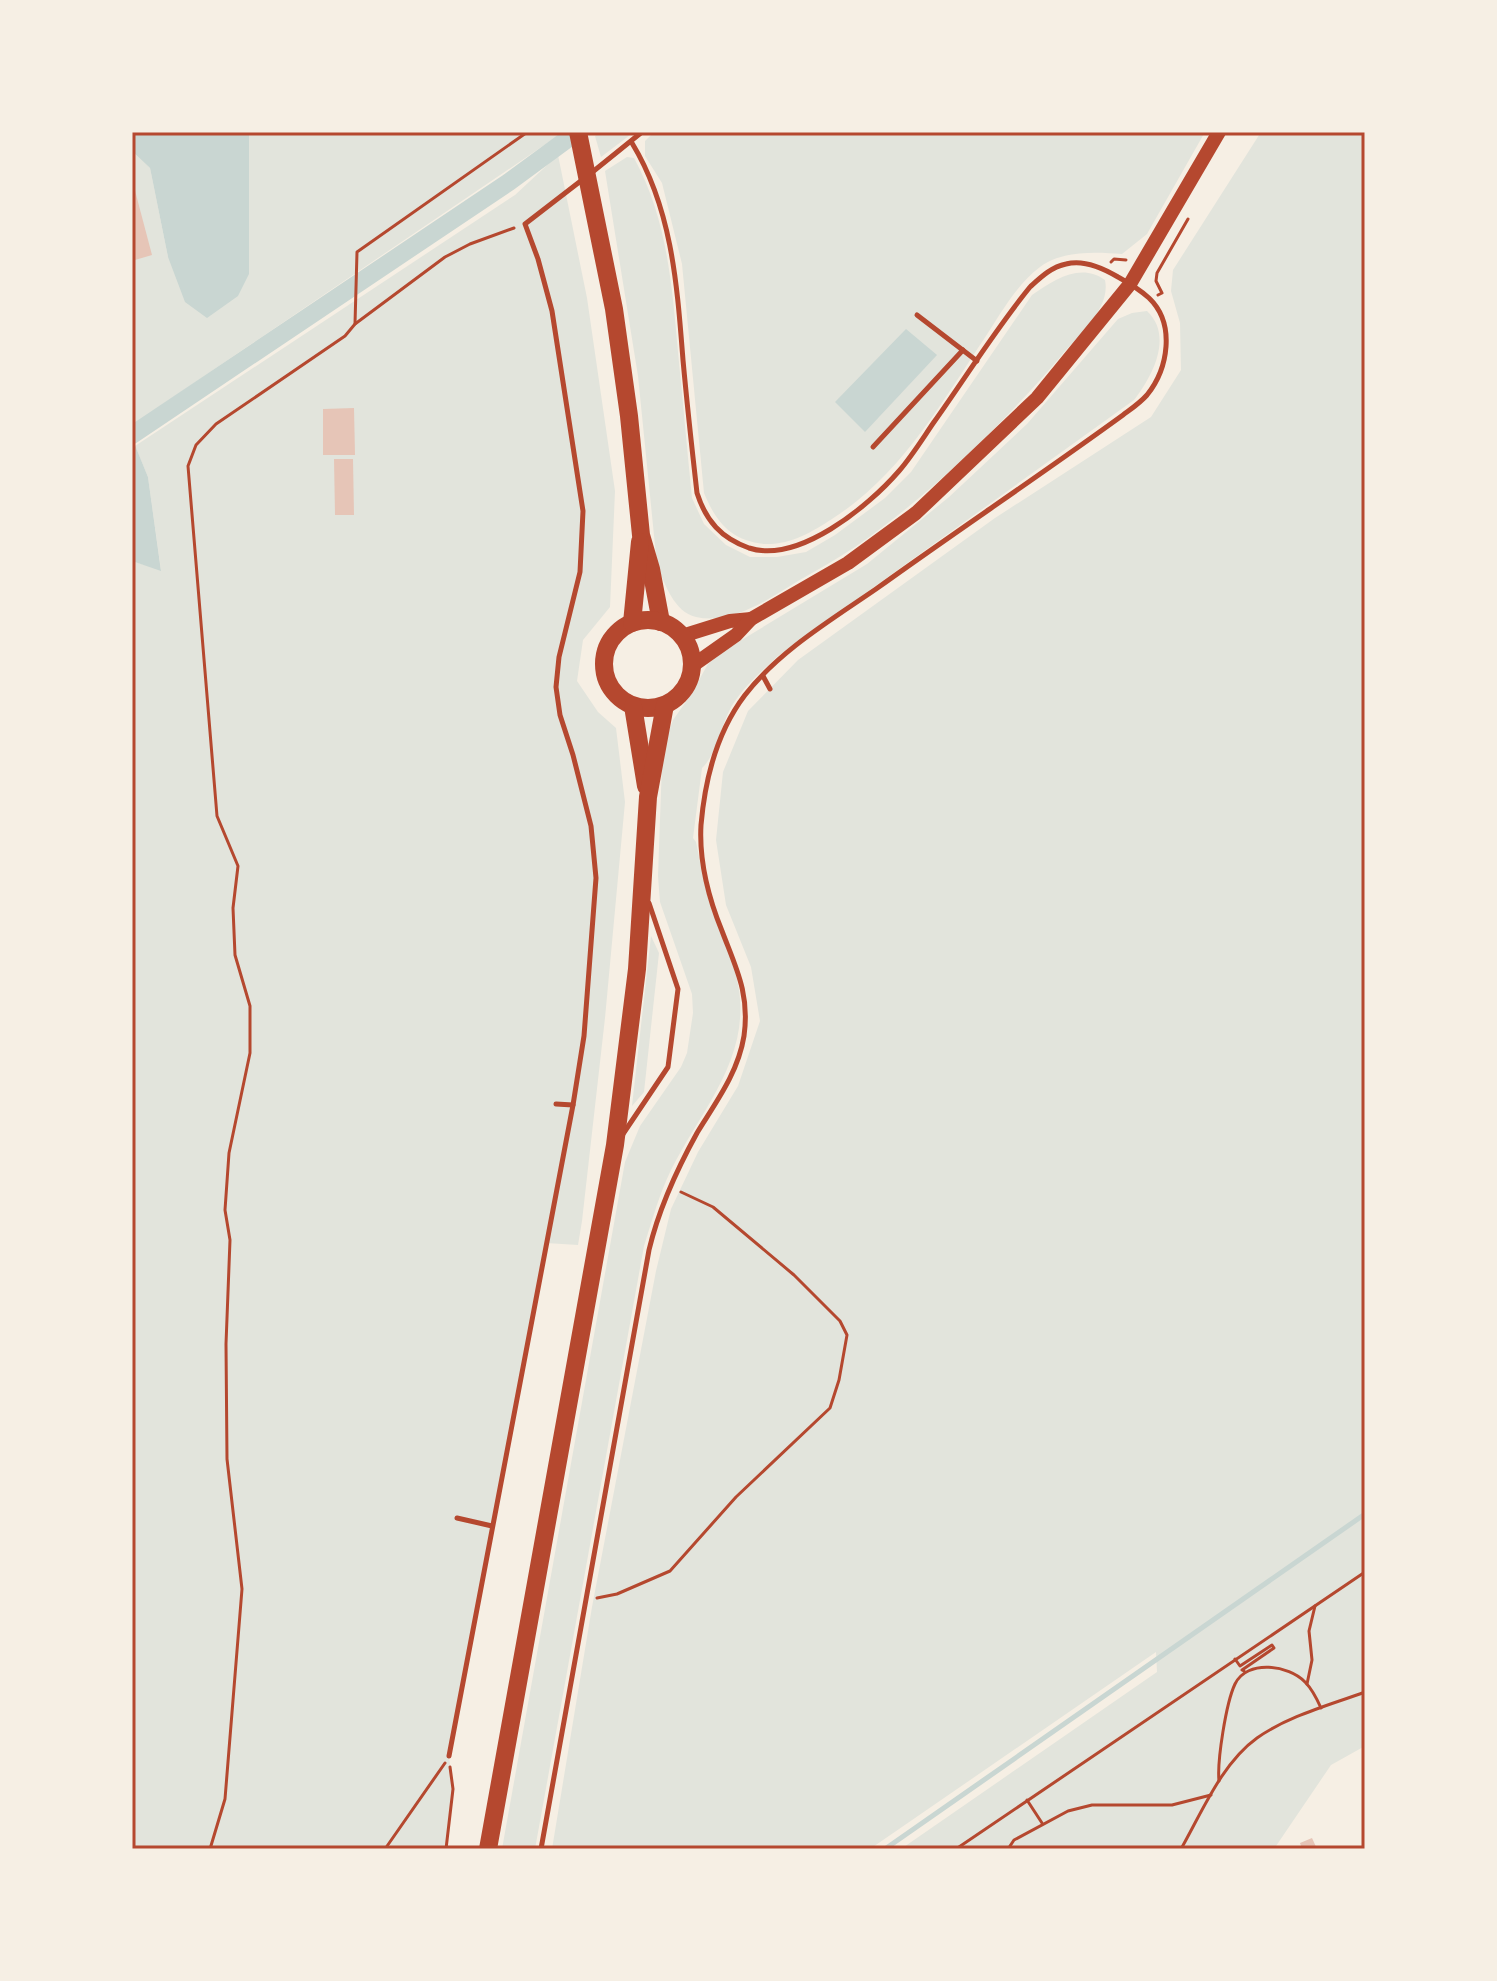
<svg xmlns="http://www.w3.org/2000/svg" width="1497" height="1981" viewBox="0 0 1497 1981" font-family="'Alegreya Sans',sans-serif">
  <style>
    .green { fill: #e2e4dc }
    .water { fill: #c9d6d2 }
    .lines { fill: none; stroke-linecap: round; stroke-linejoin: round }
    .stream { stroke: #c9d6d2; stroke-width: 5 }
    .canal { stroke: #c9d6d2; stroke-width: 18 }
    .building { fill: #e6c5b7 }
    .path { stroke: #b5482f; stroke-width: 3 }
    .service { stroke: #b5482f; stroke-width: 5 }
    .tertiary { stroke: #b5482f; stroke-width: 14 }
    .primary { stroke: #b5482f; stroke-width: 18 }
    .neatline { fill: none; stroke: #b5482f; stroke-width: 3 }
  </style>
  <rect width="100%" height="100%" fill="#f6efe4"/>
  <!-- green -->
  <g class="green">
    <path d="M 249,132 L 558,132 L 559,135 L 132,425 L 132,151 L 150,168 L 168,257 Z"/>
    <path d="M 602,132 L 634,132 L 601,157 L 595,136 Z"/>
    <path d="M 654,132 L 1205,132 L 1147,234 L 1122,254 C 1096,252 1063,250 1040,267 C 1016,285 1000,315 984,339 C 940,405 901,475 832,519 C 812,532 790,545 765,544 C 731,541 716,522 704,493 L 682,264 L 662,183 L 645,156 L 645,141 Z"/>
    <path d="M 1261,132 L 1365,132 L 1365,1746 L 1331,1765 L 1274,1849 L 901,1849 L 1157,1672 L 1156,1652 L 870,1849 L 552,1849 L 592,1607 L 656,1271 L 671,1209 L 698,1152 L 738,1086 L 760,1021 L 751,967 L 726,905 L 716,840 L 723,772 L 748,711 L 798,660 L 995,518 L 1151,417 L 1181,370 L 1180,323 L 1171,291 L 1173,270 Z"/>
    <path d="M 558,155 L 587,298 L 615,491 L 610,607 L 583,640 L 577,681 L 598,712 L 616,728 L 625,802 L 605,1018 L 582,1221 L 578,1245 L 546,1243 L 449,1756 L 453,1789 L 446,1849 L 132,1849 L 132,561 L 161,570 L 148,477 L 135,446 L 515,195 Z"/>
    <path d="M 627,157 L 634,158 C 667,218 672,285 678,352 C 683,401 687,450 692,498 L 704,524 L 726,545 L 750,557 L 777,557 L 806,552 L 835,535 L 885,498 L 911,472 L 1032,295 C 1054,280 1080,262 1105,280 C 1111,309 1078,335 1061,356 C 1004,423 928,497 855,547 C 837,559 817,570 798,581 C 769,599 732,625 696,617 C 674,612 665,584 657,565 L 638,376 L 605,171 Z"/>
    <path d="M 1147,311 C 1174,336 1152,377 1134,400 L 778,656 C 762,671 745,685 733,704 C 722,721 716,756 702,768 L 693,838 L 696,842 C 701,866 705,891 713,914 C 722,939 735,963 739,990 C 750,1065 694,1117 666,1181 C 657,1202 651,1224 644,1246 L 535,1849 L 502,1849 L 625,1162 L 640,1126 L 681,1067 L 687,1053 L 693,1013 L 692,994 L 660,902 L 658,876 L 662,763 L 667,737 L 673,720 L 690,696 L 708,664 L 725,650 L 867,564 L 949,497 L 1027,424 L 1118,319 L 1132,313 Z"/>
    <path d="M 651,936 L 659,953 L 644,1092 L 632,1106 Z"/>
  </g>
  <!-- water -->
  <g class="water">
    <path d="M 132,132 L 249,132 L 249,274 L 238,296 L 207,318 L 185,302 L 168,257 L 150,168 L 132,151 Z"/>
    <path d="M 906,329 L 937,355 L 865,432 L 835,402 Z"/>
    <path d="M 132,438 L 148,477 L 161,571 L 132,561 Z"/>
  </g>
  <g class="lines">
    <!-- stream -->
    <path class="stream" d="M 885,1849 L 1365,1514"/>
    <!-- canal -->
    <path class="canal" d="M 132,435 L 509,182 L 577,132"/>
  </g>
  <!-- building -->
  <g class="building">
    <path d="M 133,183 L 152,255 L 135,260 L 132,250 Z"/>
    <path d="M 354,408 L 355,455 L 323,455 L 323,409 Z"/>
    <path d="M 334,459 L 353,459 L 354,515 L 335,515 Z"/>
    <path d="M 1312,1838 L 1317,1849 L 1302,1849 L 1300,1843 Z"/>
  </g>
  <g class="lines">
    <!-- path -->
    <g class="path">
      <path d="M 1111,262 L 1114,259 L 1126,260"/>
      <path d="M 1158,295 L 1162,293 L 1156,281 L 1157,273 L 1188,219"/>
      <path d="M 355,324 L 357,252 L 526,133"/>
      <path d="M 597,1598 L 617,1594 L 670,1571 L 736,1497 L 830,1408 L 839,1380 L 847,1335 L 840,1321 L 794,1275 L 713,1207 L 681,1192"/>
      <path d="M 1235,1659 L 1240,1666 L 1272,1645 L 1274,1648 L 1242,1670 L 1244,1671"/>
      <path d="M 1307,1684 L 1312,1660 L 1309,1631 L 1315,1606"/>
      <path d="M 1219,1781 C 1217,1761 1226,1703 1235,1684 C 1247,1659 1289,1665 1305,1682 C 1313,1690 1317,1699 1321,1708"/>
      <path d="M 1027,1800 L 1042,1823"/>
      <path d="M 210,1849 L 225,1799 L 242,1589 L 227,1459 L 226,1344 L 230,1240 L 225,1210 L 229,1153 L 250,1053 L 250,1006 L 235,955 L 233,908 L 238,866 L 217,816 L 188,466 L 196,445 L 216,424 L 345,336 L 355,324 L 445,257 L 470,244 L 514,228"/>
      <path d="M 385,1849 L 445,1763"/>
      <path d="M 446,1849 L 453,1789 L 450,1767"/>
      <path d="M 956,1849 L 1365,1572"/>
      <path d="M 1008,1849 L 1014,1840 L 1068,1811 L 1092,1805 L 1172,1805 L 1211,1795"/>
      <path d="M 1181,1849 C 1202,1812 1222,1763 1257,1738 C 1288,1716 1330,1705 1365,1692"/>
    </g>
    <!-- service -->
    <g class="service">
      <path d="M 590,174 L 642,132"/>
      <path d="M 917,315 L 977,361"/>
      <path d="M 873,447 L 963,350"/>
      <path d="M 763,676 L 770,689"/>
      <path d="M 556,1104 L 573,1105"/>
      <path d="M 623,1134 L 668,1067 L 678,989 L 649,903"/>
      <path d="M 457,1518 L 492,1526"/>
      <path d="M 449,1756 L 573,1105 L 584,1036 L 596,878 L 591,826 L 573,755 L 560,715 L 556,687 L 559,657 L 580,572 L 583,511 L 552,311 L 538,259 L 525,224 L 582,180"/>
      <path d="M 541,1849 L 649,1250 C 659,1208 676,1171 697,1133 C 716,1102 738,1073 744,1036 C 750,994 736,968 722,931 C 709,899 699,860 701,825 C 705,779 716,733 745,695 C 779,651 831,620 876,589 C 958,530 1042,474 1123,415 C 1131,409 1140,403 1147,395 C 1168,369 1176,324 1149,298 C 1140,290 1129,283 1118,277 C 1103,268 1084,259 1066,264 C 1051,267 1040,278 1030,287 C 995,330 966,377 934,422 C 923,438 912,456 899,471 C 868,507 798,564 749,548 C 721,538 706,521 697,493 C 692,449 687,404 683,360 C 677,284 672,209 632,143"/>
    </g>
    <!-- tertiary -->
    <g class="tertiary">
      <path d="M 682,636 L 730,621 L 751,619"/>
      <path d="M 692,666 L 736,635 L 751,619 L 848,563 L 916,513 L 1037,398 L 1130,284 L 1219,132"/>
    </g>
    <!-- primary -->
    <g class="primary">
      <path d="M 578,132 L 614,309 L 629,416 L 641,535 L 651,569 L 661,622"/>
      <circle cx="648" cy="664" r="44"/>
      <path d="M 632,623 L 640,542"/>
      <path d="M 633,706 L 646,786"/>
      <path d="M 488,1849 L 615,1145 L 637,969 L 648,797 L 665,705"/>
    </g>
  </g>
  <!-- border -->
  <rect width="1497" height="1981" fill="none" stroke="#f6efe4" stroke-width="268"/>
  <rect x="134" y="134" width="1229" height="1713" class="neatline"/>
</svg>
